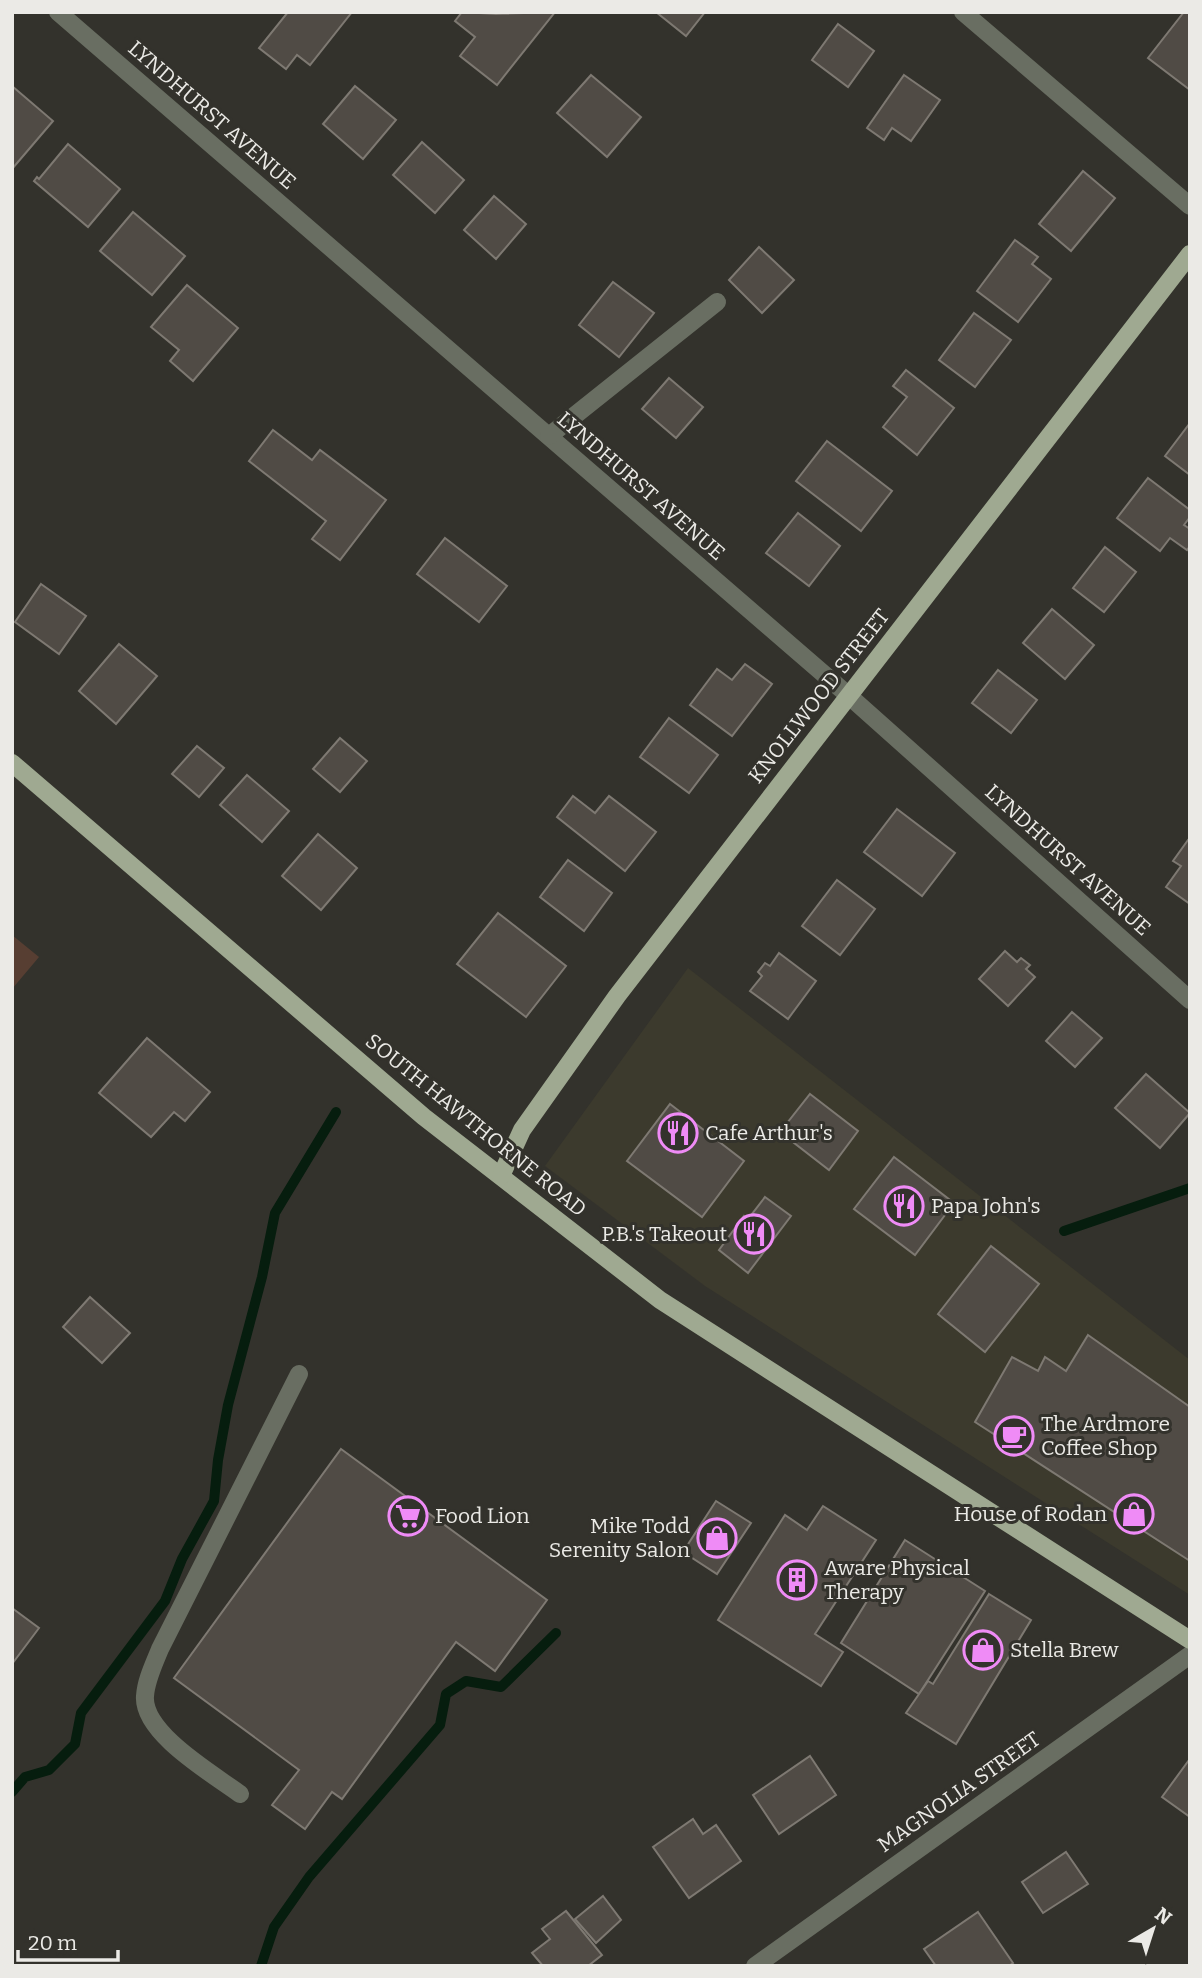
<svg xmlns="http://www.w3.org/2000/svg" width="1202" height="1978" viewBox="0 0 1202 1978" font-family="Bitter,serif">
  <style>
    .built { fill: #3c3a2d }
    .green { fill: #573e32 }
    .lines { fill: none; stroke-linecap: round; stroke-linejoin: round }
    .stream { stroke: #061d0e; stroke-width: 10 }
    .building { fill: #504b45; stroke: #7e7972; stroke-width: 2 }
    .minor { stroke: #696e62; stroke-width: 18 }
    .major { stroke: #9fa991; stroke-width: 18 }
    .labels { text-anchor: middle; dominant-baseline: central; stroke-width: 6; stroke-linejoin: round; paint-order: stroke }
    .street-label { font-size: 21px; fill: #ebeae6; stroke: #33322c }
    .poi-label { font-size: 21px; fill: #ebeae6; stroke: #33322c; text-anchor: start }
  </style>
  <rect width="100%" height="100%" fill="#33322c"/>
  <!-- built -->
  <path class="built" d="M 688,968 L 1190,1360 L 1190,1595 L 705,1286 L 545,1166 Z"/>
  <!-- green -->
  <path class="green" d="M 12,935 L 39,957 L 12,989 Z"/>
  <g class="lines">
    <!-- stream -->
    <g class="stream">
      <path d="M 1064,1231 L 1190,1188"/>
      <path d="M 12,1792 L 25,1777 L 49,1770 L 75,1744 L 81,1713 L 165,1601 L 182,1559 L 214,1501 L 218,1460 L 228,1405 L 262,1277 L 275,1213 L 336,1112"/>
      <path d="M 261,1966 L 274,1927 L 309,1877 L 440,1725 L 446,1694 L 466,1681 L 501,1687 L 556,1633"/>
    </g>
  </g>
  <!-- building -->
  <g class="building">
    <path d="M 288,12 L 352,12 L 310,65 L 297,55 L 286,69 L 259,48 Z"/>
    <path d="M 462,12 L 496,14 L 555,12 L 497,85 L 460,56 L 475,37 L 455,21 Z"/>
    <path d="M 656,12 L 705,12 L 686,36 Z"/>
    <path d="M 1184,12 L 1190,12 L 1190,90 L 1148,58 Z"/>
    <path d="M 838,24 L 874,51 L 848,87 L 812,60 Z"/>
    <path d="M 591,75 L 641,117 L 607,157 L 557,113 Z"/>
    <path d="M 904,75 L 940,100 L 911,141 L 892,128 L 884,140 L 867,128 Z"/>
    <path d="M 12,86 L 53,121 L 12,169 Z"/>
    <path d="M 355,86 L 396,120 L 363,159 L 323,124 Z"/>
    <path d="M 422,142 L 464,180 L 435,213 L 393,175 Z"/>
    <path d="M 68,144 L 120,189 L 88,227 L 34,181 L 37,177 L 39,179 Z"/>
    <path d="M 1083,171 L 1115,198 L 1071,251 L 1039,224 Z"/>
    <path d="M 494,196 L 526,224 L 496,259 L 464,230 Z"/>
    <path d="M 133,212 L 185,256 L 152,295 L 100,251 Z"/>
    <path d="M 1015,240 L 1038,257 L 1032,264 L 1051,279 L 1018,322 L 977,291 Z"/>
    <path d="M 759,247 L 794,280 L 762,313 L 729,280 Z"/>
    <path d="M 613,282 L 654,313 L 619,357 L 579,325 Z"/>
    <path d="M 187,285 L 238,328 L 193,381 L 170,361 L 179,350 L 151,327 Z"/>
    <path d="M 974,313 L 1011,340 L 975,387 L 939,360 Z"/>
    <path d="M 906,370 L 954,408 L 917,455 L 883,427 L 907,397 L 893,386 Z"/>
    <path d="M 669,378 L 703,407 L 676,438 L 642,409 Z"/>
    <path d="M 1190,423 L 1190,475 L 1165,456 Z"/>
    <path d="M 273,430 L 312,460 L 320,450 L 386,500 L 340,560 L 312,539 L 326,521 L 249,461 Z"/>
    <path d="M 827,441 L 892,491 L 861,531 L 796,481 Z"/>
    <path d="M 1148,478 L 1190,510 L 1190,517 L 1184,525 L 1190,529 L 1190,546 L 1187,550 L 1170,538 L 1160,551 L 1117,518 Z"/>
    <path d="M 798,513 L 840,546 L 809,586 L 766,553 Z"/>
    <path d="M 445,538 L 507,586 L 479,622 L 417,574 Z"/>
    <path d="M 1105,547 L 1136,572 L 1104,612 L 1073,588 Z"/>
    <path d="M 41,584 L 86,616 L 59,654 L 15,622 Z"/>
    <path d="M 1052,609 L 1094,645 L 1065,679 L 1023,643 Z"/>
    <path d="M 119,644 L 157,676 L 116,724 L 79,691 Z"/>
    <path d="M 745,664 L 772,684 L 732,736 L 690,705 L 717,669 L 732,680 Z"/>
    <path d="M 998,670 L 1037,700 L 1011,733 L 972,703 Z"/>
    <path d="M 669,718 L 718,755 L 689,793 L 640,757 Z"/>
    <path d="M 340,738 L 367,761 L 340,792 L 313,769 Z"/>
    <path d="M 197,746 L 224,768 L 199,797 L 172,774 Z"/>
    <path d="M 247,775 L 289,811 L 262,842 L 220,805 Z"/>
    <path d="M 573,796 L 595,813 L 609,796 L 656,832 L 625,871 L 557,817 Z"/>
    <path d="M 897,809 L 955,853 L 922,896 L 864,852 Z"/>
    <path d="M 318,834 L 357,868 L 321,910 L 282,876 Z"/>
    <path d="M 1188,840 L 1190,841 L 1190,904 L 1166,887 L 1181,866 L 1173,861 Z"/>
    <path d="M 568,860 L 612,893 L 584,931 L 540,897 Z"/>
    <path d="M 837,880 L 875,909 L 840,955 L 802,926 Z"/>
    <path d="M 498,913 L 566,966 L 526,1017 L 457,964 Z"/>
    <path d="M 1005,951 L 1017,962 L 1021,958 L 1030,965 L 1026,969 L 1035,977 L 1008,1006 L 979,979 Z"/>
    <path d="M 779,953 L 816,981 L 788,1019 L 750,991 L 762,976 L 758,972 L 765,963 L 770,966 Z"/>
    <path d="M 1072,1012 L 1102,1038 L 1075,1067 L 1046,1041 Z"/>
    <path d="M 147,1038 L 210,1092 L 185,1121 L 174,1112 L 151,1137 L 99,1093 Z"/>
    <path d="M 1146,1074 L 1190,1113 L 1160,1148 L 1115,1108 Z"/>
    <path d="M 810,1094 L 858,1131 L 829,1170 L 780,1132 Z"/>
    <path d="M 670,1104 L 744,1161 L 702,1217 L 627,1161 Z"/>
    <path d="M 894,1157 L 954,1203 L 915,1255 L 854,1209 Z"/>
    <path d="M 765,1197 L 791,1216 L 748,1273 L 719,1250 L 744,1216 L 748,1219 Z"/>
    <path d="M 991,1246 L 1039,1284 L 985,1352 L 938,1314 Z"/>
    <path d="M 90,1297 L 130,1333 L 102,1363 L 63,1327 Z"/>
    <path d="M 1088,1335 L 1190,1407 L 1190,1561 L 975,1422 L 1012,1357 L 1038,1371 L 1045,1357 L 1066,1371 Z"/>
    <path d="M 341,1449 L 547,1600 L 495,1671 L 456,1642 L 342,1799 L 332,1792 L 305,1829 L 272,1805 L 299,1770 L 174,1678 Z"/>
    <path d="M 716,1501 L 751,1523 L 717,1574 L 683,1552 Z"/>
    <path d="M 823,1506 L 876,1540 L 815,1634 L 843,1652 L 821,1686 L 718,1620 L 785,1515 L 807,1530 Z"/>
    <path d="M 905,1540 L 985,1591 L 919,1694 L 841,1643 Z"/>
    <path d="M 989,1594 L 1031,1620 L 956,1744 L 906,1713 L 928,1681 L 933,1684 Z"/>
    <path d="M 12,1608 L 39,1628 L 12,1664 Z"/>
    <path d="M 810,1756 L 836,1795 L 779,1834 L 753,1795 Z"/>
    <path d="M 1189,1760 L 1190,1761 L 1190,1817 L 1162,1797 Z"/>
    <path d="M 693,1819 L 703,1834 L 716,1825 L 741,1861 L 689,1898 L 653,1847 Z"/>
    <path d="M 1066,1852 L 1088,1884 L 1043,1913 L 1022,1882 Z"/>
    <path d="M 603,1896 L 621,1920 L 596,1943 L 575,1919 Z"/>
    <path d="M 566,1911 L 602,1955 L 588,1966 L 543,1966 L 532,1953 L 550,1939 L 542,1929 Z"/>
    <path d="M 978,1912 L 1013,1963 L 1009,1966 L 936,1966 L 924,1949 Z"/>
  </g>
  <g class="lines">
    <!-- minor -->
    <g class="minor">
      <path d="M 58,12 L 848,695 L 1190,1000"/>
      <path d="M 963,12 L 1190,206"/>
      <path d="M 549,436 L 717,302"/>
      <path d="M 240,1794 C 213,1774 142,1733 145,1696 C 146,1680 154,1664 160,1649 L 299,1374"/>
      <path d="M 755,1966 L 1190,1655"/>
    </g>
    <!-- major -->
    <g class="major">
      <path d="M 12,763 L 424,1117 L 660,1300 L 1190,1640"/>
      <path d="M 501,1176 L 522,1130 L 617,996 L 1190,254"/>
    </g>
  </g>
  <!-- icons -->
  <defs>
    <g id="restaurant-ring" transform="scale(2.0125)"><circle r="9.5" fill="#33322c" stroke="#ef8bf6" stroke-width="1.5"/><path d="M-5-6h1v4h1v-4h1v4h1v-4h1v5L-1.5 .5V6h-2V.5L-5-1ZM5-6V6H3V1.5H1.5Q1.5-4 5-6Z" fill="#ef8bf6"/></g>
    <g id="cafe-ring" transform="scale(2.0125)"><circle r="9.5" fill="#33322c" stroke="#ef8bf6" stroke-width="1.5"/><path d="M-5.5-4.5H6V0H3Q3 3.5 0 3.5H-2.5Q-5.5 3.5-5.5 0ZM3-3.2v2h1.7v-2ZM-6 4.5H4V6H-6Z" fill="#ef8bf6"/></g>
    <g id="shop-ring" transform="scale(2.0125)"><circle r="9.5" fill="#33322c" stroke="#ef8bf6" stroke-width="1.5"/><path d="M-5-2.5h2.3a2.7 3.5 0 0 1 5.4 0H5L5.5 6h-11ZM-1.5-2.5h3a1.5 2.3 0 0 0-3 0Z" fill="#ef8bf6"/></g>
    <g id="supermarket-ring" transform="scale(2.0125)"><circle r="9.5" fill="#33322c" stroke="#ef8bf6" stroke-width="1.5"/><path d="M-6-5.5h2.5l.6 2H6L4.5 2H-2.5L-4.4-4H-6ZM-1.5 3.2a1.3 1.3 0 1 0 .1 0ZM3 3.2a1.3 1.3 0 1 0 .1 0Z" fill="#ef8bf6"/></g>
    <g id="building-ring" transform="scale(2.0125)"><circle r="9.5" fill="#33322c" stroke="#ef8bf6" stroke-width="1.5"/><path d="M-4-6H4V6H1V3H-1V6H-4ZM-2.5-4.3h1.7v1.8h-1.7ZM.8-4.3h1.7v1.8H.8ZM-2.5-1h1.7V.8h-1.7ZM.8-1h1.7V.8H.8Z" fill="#ef8bf6"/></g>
  </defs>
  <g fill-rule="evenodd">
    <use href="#restaurant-ring" x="678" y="1133"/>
    <use href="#restaurant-ring" x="904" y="1206"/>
    <use href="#restaurant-ring" x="754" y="1234"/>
    <use href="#cafe-ring" x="1014" y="1436"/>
    <use href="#shop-ring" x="1134" y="1514"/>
    <use href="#supermarket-ring" x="408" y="1516"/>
    <use href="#shop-ring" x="717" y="1538"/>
    <use href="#building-ring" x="797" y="1580"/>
    <use href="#shop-ring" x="983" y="1650"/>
  </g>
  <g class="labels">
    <!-- street labels -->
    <g class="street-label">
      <text transform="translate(212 115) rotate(41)">LYNDHURST AVENUE</text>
      <text transform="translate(641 486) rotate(41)">LYNDHURST AVENUE</text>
      <text transform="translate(819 696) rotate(-52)">KNOLLWOOD STREET</text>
      <text transform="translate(1068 860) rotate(42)">LYNDHURST AVENUE</text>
      <text transform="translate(476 1125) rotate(39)">SOUTH HAWTHORNE ROAD</text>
      <text transform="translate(959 1792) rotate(-35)">MAGNOLIA STREET</text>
    </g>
    <!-- poi labels -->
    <g class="poi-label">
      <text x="705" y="1133">Cafe Arthur's</text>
      <text x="931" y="1206">Papa John's</text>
      <text x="727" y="1234" text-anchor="end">P.B.'s Takeout</text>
      <text x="1041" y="1424">The Ardmore<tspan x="1041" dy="24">Coffee Shop</tspan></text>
      <text x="1107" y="1514" text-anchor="end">House of Rodan</text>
      <text x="435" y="1516">Food Lion</text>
      <text x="690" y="1526" text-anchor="end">Mike Todd<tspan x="690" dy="24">Serenity Salon</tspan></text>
      <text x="824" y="1568">Aware Physical<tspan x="824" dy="24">Therapy</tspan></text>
      <text x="1010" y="1650">Stella Brew</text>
    </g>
  </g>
  <!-- border -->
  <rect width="1202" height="1978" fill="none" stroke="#ebeae6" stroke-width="28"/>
  <!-- north arrow -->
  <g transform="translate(1153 1929) rotate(39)" stroke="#33322c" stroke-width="5" paint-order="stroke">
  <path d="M0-5L12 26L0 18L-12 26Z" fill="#ebeae6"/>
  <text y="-10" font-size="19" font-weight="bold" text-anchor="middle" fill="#ebeae6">N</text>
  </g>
  <!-- scale -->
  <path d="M18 1950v10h100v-10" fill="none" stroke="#ebeae6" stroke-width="3.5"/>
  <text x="28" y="1950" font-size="21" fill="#ebeae6" stroke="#33322c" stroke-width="5" paint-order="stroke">20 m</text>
</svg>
